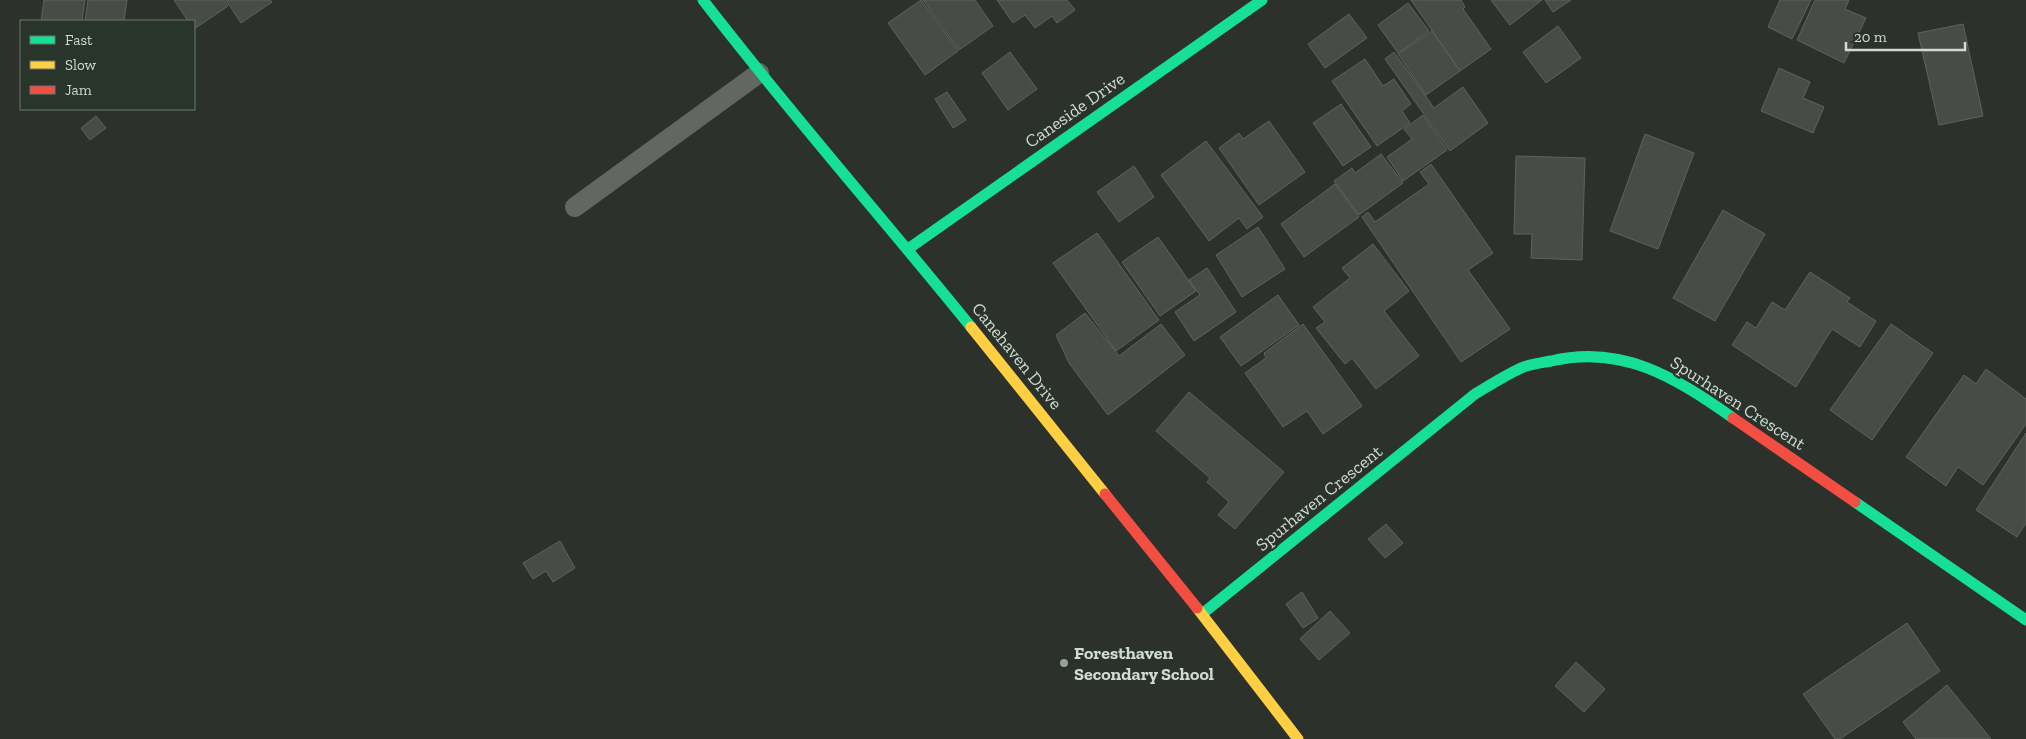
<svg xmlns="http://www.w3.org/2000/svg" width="2026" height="739" viewBox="0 0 2026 739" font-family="'Zilla Slab',serif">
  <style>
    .building { fill: #474c47; stroke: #5f635f }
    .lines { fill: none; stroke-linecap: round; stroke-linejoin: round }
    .lane { stroke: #626763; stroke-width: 20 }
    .fast { stroke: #16e098; stroke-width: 11 }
    .slow { stroke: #ffcf43; stroke-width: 11 }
    .jam { stroke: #f24e42; stroke-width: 11 }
    .poi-dot { fill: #999f99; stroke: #29342b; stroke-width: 2 }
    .labels { text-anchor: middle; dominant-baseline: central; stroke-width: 4.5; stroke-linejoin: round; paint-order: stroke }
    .street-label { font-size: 18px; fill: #d3dad4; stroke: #29342b }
    .poi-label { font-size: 18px; font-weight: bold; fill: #d3dad4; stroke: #29342b; text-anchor: start }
  </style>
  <rect width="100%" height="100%" fill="#2c312c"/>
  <!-- building -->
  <g class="building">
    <path d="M 44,0 L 85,0 L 82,21 L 41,21 Z"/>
    <path d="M 88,0 L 127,0 L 124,21 L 85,21 Z"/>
    <path d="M 174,0 L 224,0 L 228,6 L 194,29 L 194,21 L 188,21 Z"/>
    <path d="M 226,0 L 270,0 L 272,2 L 241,23 Z"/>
    <path d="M 921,0 L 958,51 L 925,75 L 888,23 Z"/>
    <path d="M 923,0 L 975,0 L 993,26 L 959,50 Z"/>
    <path d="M 997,0 L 1067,0 L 1075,10 L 1057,23 L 1052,16 L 1035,28 L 1025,15 L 1013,23 Z"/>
    <path d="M 1411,0 L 1461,0 L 1465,7 L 1463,9 L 1491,49 L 1460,71 Z"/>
    <path d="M 1491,0 L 1542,0 L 1510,25 Z"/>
    <path d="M 1545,0 L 1571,0 L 1553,12 Z"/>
    <path d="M 1780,0 L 1811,0 L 1792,39 L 1768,27 Z"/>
    <path d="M 1815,0 L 1849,0 L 1845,9 L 1866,18 L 1844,63 L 1797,40 Z"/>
    <path d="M 1408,3 L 1429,31 L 1398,53 L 1378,25 Z"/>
    <path d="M 1349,14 L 1367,38 L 1325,68 L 1308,44 Z"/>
    <path d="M 1963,24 L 1983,116 L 1939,125 L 1918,33 Z"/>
    <path d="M 1558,26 L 1581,58 L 1546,83 L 1523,52 Z"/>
    <path d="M 1432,31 L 1460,71 L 1426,95 L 1398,54 Z"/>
    <path d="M 1010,52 L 1037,89 L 1008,110 L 982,73 Z"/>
    <path d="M 1394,52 L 1434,108 L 1463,87 L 1488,123 L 1450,151 L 1385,59 Z"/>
    <path d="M 1365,59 L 1383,86 L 1394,79 L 1411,104 L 1402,111 L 1410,123 L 1377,146 L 1332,81 Z"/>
    <path d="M 1779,68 L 1810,82 L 1803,98 L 1824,107 L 1813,133 L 1761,111 Z"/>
    <path d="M 947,92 L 966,120 L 953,128 L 935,99 Z"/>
    <path d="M 1341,104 L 1371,147 L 1343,166 L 1313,123 Z"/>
    <path d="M 1423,115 L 1447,150 L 1403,181 L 1387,157 L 1412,139 L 1404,129 Z"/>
    <path d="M 96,116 L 106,128 L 90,140 L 81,128 Z"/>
    <path d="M 1269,121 L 1305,172 L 1259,205 L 1219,148 L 1239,133 L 1243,139 Z"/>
    <path d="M 1645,134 L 1694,153 L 1658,249 L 1610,231 Z"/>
    <path d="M 1206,141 L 1263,217 L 1247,229 L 1239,218 L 1209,241 L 1161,175 Z"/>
    <path d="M 1381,154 L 1403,183 L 1359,215 L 1334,181 L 1352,168 L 1355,173 Z"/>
    <path d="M 1516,156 L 1585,158 L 1582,260 L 1531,258 L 1532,234 L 1514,234 Z"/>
    <path d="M 1431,164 L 1493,253 L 1468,270 L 1510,329 L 1461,362 L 1362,217 L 1368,212 L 1375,222 L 1429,184 L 1420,172 Z"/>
    <path d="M 1134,166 L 1154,197 L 1119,222 L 1097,192 Z"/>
    <path d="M 1335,184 L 1359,217 L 1304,257 L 1281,224 Z"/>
    <path d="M 1723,210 L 1765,234 L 1715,321 L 1673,298 Z"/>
    <path d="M 1258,227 L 1285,269 L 1242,297 L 1216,255 Z"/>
    <path d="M 1097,233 L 1159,320 L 1116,351 L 1053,263 Z"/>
    <path d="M 1158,237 L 1196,291 L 1160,316 L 1122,262 Z"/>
    <path d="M 1373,244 L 1409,291 L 1384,311 L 1419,356 L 1376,389 L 1352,358 L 1345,364 L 1316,328 L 1325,322 L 1313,307 L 1350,278 L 1342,268 Z"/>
    <path d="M 1207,268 L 1236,312 L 1194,341 L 1175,312 L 1200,295 L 1189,280 Z"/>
    <path d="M 1810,272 L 1850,298 L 1847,302 L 1876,321 L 1860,347 L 1832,329 L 1796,387 L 1732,345 L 1747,322 L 1756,328 L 1772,302 L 1785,310 Z"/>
    <path d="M 1278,295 L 1299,325 L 1241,366 L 1220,337 Z"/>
    <path d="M 1085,313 L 1119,356 L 1161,324 L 1185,355 L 1108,415 L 1069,363 L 1056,335 Z"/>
    <path d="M 1303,324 L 1362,406 L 1323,434 L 1307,411 L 1283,427 L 1245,373 L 1266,358 L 1264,353 Z"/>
    <path d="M 1891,324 L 1933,353 L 1872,440 L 1830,410 Z"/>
    <path d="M 1986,369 L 2026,399 L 2026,424 L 1983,485 L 1958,467 L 1946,486 L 1906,457 L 1964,375 L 1976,384 Z"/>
    <path d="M 1189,392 L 1284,472 L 1235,529 L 1218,515 L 1229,502 L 1207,482 L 1210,478 L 1156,431 Z"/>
    <path d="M 2026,433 L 2026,523 L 2017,537 L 1976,510 Z"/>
    <path d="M 1386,524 L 1403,543 L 1385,558 L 1368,539 Z"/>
    <path d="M 560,541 L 575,568 L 553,582 L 546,571 L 533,579 L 523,563 Z"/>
    <path d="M 1302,592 L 1318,618 L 1303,628 L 1286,604 Z"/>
    <path d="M 1330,611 L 1350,633 L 1319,660 L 1300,639 Z"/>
    <path d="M 1907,623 L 1940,671 L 1840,739 L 1835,739 L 1803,694 Z"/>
    <path d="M 1576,662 L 1605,689 L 1584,712 L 1555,686 Z"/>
    <path d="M 1947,685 L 1991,739 L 1916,739 L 1903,722 Z"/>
  </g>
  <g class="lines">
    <!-- lane -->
    <path class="lane" d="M 575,207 L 759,73"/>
    <!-- fast -->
    <g class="fast">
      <path d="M 703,0 C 789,112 882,217 971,327"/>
      <path d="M 908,249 L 1262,0"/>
      <path d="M 1855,502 L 2026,620"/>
      <path d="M 1202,614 L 1475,394 C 1490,385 1506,375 1521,368 C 1530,364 1541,363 1551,361 C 1623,344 1676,378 1733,418"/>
    </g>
    <!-- slow -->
    <g class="slow">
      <path d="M 971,327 L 1105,494"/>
      <path d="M 1197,608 L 1298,739"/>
    </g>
    <!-- jam -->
    <g class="jam">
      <path d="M 1733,418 L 1855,502"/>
      <path d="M 1105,494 L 1197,608"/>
    </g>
  </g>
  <!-- markers -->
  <circle class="poi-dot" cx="1064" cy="663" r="5"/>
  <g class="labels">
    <!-- street labels -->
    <g class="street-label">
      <text transform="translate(1075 110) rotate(-35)">Caneside Drive</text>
      <text transform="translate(1017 356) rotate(51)">Canehaven Drive</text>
      <text transform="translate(1738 403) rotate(33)">Spurhaven Crescent</text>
      <text transform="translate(1319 498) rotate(-39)">Spurhaven Crescent</text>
    </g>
    <!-- poi labels -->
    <g class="poi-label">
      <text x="1074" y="653">Foresthaven<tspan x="1074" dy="21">Secondary School</tspan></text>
    </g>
  </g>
  <!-- legend -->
  <rect x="20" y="20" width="175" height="90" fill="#29342b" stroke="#6d766f"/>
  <rect x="30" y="36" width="25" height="8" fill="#16e098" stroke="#6d766f"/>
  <text x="65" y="45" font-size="15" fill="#d3dad4">Fast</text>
  <rect x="30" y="61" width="25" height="8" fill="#ffcf43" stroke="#6d766f"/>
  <text x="65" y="70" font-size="15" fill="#d3dad4">Slow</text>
  <rect x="30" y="86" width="25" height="8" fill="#f24e42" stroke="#6d766f"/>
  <text x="65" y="95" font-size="15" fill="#d3dad4">Jam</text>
  <!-- scale -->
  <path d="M1846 42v8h119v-8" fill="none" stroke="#d3dad4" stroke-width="2.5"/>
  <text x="1854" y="42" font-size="15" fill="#d3dad4" stroke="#29342b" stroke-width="4" paint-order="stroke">20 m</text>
</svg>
